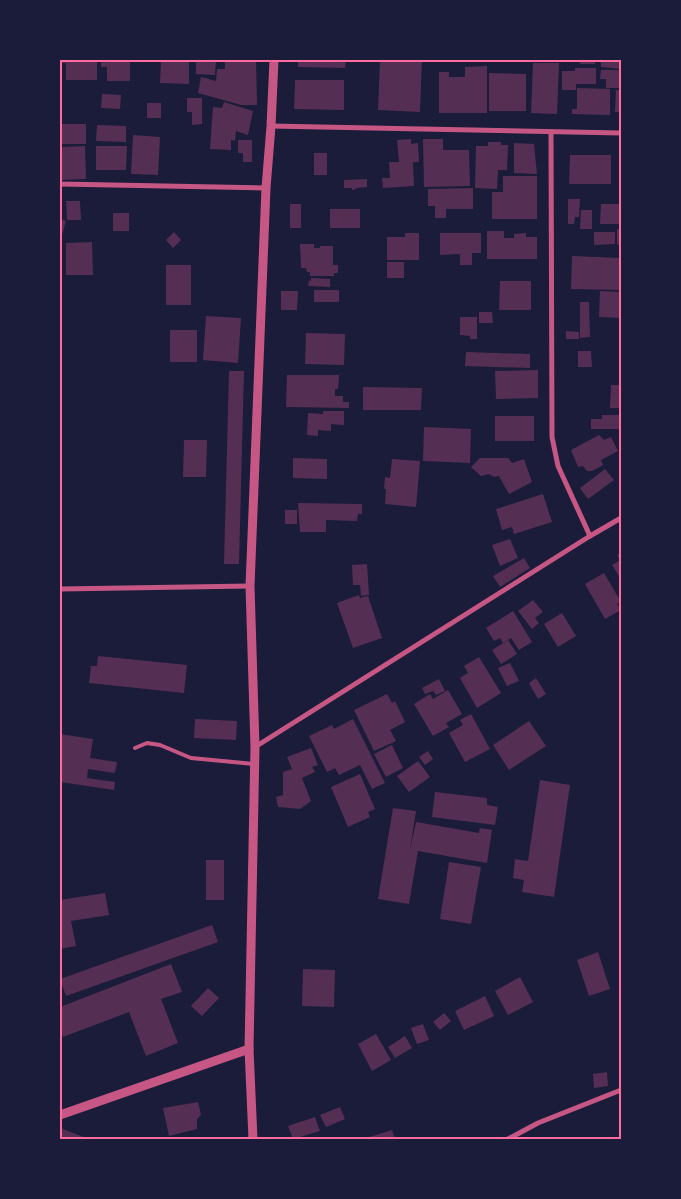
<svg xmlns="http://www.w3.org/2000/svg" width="681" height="1199" viewBox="0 0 681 1199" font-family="Quicksand,sans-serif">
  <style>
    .building { fill: #542f53 }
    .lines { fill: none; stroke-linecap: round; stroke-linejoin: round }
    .service { stroke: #c65784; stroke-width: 4 }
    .minor { stroke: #c65784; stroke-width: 5 }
    .tertiary { stroke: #c65784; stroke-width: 9 }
    .neatline { fill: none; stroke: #ff6b9d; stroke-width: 2 }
  </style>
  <rect width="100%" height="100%" fill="#1b1b3a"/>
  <!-- building -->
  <g class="building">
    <path d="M 60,60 L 97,60 L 97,80 L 66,80 L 66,63 L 60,63 Z"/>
    <path d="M 101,60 L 130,60 L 130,81 L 107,81 L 107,67 L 101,67 Z"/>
    <path d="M 161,60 L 189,60 L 189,84 L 160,83 Z"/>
    <path d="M 196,60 L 216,60 L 215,75 L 196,74 Z"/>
    <path d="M 225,60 L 256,60 L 257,105 L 241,105 L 198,93 L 201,77 L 216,81 L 217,69 L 225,69 Z"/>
    <path d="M 298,60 L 346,60 L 345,68 L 298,67 Z"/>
    <path d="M 380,60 L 422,60 L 420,112 L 378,110 Z"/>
    <rect x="580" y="60" width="15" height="4"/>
    <path d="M 601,60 L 621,60 L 621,69 L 601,67 Z"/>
    <path d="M 533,63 L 559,63 L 557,114 L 531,113 Z"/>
    <path d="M 487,66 L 487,113 L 439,113 L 439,72 L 449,72 L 449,77 L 465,77 L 465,67 Z"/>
    <path d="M 575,68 L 596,68 L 596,84 L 576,84 L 576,90 L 562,90 L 562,71 L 575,71 Z"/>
    <path d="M 601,70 L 621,70 L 621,88 L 606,88 L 606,79 L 600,79 Z"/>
    <path d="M 489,73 L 526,74 L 526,111 L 489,111 Z"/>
    <path d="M 295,80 L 344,80 L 344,110 L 294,109 Z"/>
    <path d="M 577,88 L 610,89 L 610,115 L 572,114 L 572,109 L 577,109 Z"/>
    <path d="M 616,90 L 621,90 L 621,112 L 615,112 Z"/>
    <path d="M 102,94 L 121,95 L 120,109 L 101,108 Z"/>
    <path d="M 187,98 L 202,98 L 202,124 L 192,125 L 192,112 L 187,112 Z"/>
    <path d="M 224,102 L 253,111 L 248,135 L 236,131 L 235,141 L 231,140 L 231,150 L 210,149 L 213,107 L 222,108 Z"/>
    <rect x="147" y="103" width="14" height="15"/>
    <rect x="60" y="124" width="26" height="20"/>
    <path d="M 97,125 L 126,126 L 126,142 L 96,141 Z"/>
    <path d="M 133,135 L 160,137 L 158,175 L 131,174 Z"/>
    <path d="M 411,139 L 411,144 L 418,143 L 419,162 L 413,162 L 414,186 L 383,188 L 382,178 L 390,178 L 389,162 L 399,162 L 397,140 Z"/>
    <path d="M 423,139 L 443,139 L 443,150 L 469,150 L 470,186 L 424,187 Z"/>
    <path d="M 238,140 L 252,140 L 252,162 L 243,162 L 243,153 L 238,153 Z"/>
    <path d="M 488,142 L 501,142 L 501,145 L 508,145 L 507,170 L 498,170 L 497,189 L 475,188 L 476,146 L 488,146 Z"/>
    <path d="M 514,143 L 534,144 L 537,174 L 514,173 Z"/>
    <path d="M 85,146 L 86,179 L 62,180 L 61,147 Z"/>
    <path d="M 96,146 L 127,146 L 126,170 L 96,170 Z"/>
    <rect x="314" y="153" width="13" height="22"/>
    <path d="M 570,155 L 611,155 L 611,184 L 569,184 Z"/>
    <path d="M 503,176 L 537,176 L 537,219 L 492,219 L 492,192 L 503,192 Z"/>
    <path d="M 367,179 L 367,187 L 356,188 L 356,189 L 352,190 L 352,188 L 344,188 L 344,180 Z"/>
    <path d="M 473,188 L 473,209 L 446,209 L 446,218 L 435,218 L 435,206 L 428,206 L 428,189 Z"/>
    <path d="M 568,199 L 580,199 L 579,217 L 575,217 L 574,224 L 568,224 Z"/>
    <path d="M 66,201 L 80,201 L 81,220 L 67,220 Z"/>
    <rect x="290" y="204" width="11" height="24"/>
    <path d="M 601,204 L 621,204 L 621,224 L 600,224 Z"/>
    <rect x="330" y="209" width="30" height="19"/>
    <path d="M 581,210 L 592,210 L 592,229 L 580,229 Z"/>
    <rect x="113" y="213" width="16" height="18"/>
    <path d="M 60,219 L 66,221 L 62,235 L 60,235 Z"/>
    <path d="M 617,229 L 621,229 L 621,244 L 617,245 Z"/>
    <path d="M 487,231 L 504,231 L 504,238 L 514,238 L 514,234 L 526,233 L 526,237 L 537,237 L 537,259 L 487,259 Z"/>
    <path d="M 174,232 L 181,240 L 173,248 L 166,240 Z"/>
    <path d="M 594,232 L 615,232 L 615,244 L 594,245 Z"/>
    <path d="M 405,233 L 419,233 L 419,260 L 387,260 L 387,237 L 405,237 Z"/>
    <path d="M 440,233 L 481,233 L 481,253 L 472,253 L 472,265 L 460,265 L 460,254 L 440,255 Z"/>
    <path d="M 92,242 L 93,275 L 66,275 L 66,243 Z"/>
    <path d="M 300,244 L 314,244 L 314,248 L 320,248 L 320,246 L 333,246 L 333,265 L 338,265 L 338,273 L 334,273 L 334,276 L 310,276 L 310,272 L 307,272 L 306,268 L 301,268 Z"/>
    <path d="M 572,256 L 621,258 L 621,290 L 571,289 Z"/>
    <rect x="387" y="262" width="17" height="16"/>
    <rect x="166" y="265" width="25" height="40"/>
    <path d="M 311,278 L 330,279 L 330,287 L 308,286 L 309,280 L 311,281 Z"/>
    <path d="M 500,281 L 531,281 L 531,310 L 499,310 Z"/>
    <rect x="314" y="290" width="25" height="12"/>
    <path d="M 281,291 L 298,291 L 297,310 L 281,310 Z"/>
    <path d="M 600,291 L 621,292 L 621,318 L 599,317 Z"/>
    <path d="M 580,302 L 589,302 L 590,337 L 580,338 Z"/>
    <path d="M 479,312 L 492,312 L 493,323 L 479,323 Z"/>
    <path d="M 206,316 L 241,318 L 238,363 L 203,360 Z"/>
    <path d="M 460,317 L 477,317 L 477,339 L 470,339 L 470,336 L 460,335 Z"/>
    <rect x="170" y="330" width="27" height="32"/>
    <path d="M 566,331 L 579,332 L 579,339 L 566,339 Z"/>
    <path d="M 306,333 L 345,334 L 344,365 L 305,364 Z"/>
    <path d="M 578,351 L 591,351 L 592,367 L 578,367 Z"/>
    <path d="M 466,352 L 530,354 L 530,368 L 465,366 Z"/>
    <path d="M 538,370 L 538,398 L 496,399 L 495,371 Z"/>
    <path d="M 229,371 L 244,371 L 239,564 L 224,564 Z"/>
    <path d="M 287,375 L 339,375 L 338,389 L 335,389 L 335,396 L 343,396 L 343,402 L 349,402 L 349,408 L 286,407 Z"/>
    <path d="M 611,385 L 621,385 L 621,408 L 610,408 Z"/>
    <path d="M 363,387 L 422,388 L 421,410 L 363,410 Z"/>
    <path d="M 323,411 L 344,411 L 344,425 L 331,424 L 331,431 L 318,430 L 318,436 L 307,435 L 308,413 L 323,414 Z"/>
    <path d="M 602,415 L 621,415 L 621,429 L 591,429 L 591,419 L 602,419 Z"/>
    <rect x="495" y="416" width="39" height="25"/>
    <path d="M 424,427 L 471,429 L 470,463 L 423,461 Z"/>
    <path d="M 599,435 L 604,440 L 611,437 L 618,451 L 601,460 L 603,465 L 592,471 L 587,471 L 583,466 L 578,467 L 571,450 Z"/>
    <path d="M 184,440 L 207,440 L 206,477 L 183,477 Z"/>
    <path d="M 293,458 L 327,459 L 327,479 L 293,478 Z"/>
    <path d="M 480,458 L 508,458 L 512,463 L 524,459 L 532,482 L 509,494 L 499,476 L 494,477 L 489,474 L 481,476 L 471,467 Z"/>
    <path d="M 392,459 L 420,461 L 416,507 L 385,504 L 386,489 L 384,489 L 385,477 L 390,478 Z"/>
    <path d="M 605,469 L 614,480 L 588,499 L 580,488 Z"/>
    <path d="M 543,494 L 552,522 L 514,534 L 512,527 L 502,530 L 496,509 Z"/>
    <path d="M 298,503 L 362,504 L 362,514 L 358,514 L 357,521 L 326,520 L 326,532 L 300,532 Z"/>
    <rect x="285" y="510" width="12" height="14"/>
    <path d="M 510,539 L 518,558 L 500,566 L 492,545 Z"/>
    <path d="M 621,553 L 621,579 L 612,565 L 620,560 L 617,555 Z"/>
    <path d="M 524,558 L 530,568 L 500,587 L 493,576 Z"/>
    <path d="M 367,564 L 369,595 L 361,596 L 360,585 L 353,585 L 352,565 Z"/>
    <path d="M 604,573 L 621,602 L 617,604 L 621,610 L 605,619 L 585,584 Z"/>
    <path d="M 359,595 L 360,598 L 368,596 L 382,638 L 353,648 L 337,603 Z"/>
    <path d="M 533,600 L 543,612 L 535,618 L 539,623 L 532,629 L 518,611 Z"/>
    <path d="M 513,611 L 532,642 L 519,650 L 511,638 L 503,643 L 500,638 L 494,641 L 486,628 Z"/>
    <path d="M 562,613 L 576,636 L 558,647 L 544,624 Z"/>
    <path d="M 508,640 L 517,654 L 501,664 L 492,650 Z"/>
    <path d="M 98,656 L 187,665 L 184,693 L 89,683 L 91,666 L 97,666 Z"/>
    <path d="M 479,657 L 501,693 L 477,708 L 460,678 L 468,673 L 464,666 Z"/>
    <path d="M 510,663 L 519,681 L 507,686 L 498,668 Z"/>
    <path d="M 536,678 L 546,694 L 538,699 L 529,683 Z"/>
    <path d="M 439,679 L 445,691 L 436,695 L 433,691 L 425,694 L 422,688 Z"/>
    <path d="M 448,690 L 462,714 L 446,723 L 449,727 L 433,736 L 414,704 L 430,694 L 433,699 Z"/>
    <path d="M 387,694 L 392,703 L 395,701 L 405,722 L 390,730 L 396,741 L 374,751 L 354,710 Z"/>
    <path d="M 471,714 L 490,749 L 465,762 L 449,733 L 463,725 L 460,720 Z"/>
    <path d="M 195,719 L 237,721 L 236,740 L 194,738 Z"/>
    <path d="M 353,719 L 385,783 L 372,789 L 360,765 L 339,775 L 335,768 L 327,772 L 309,736 L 332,725 L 334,729 Z"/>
    <path d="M 529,721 L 546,746 L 509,770 L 493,745 Z"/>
    <path d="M 60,734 L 93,739 L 90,758 L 117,762 L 115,773 L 88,769 L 87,778 L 115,782 L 114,790 L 60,782 Z"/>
    <path d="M 392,745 L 403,768 L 386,777 L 374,754 Z"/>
    <path d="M 311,748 L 318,765 L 312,767 L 315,772 L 302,778 L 311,801 L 300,809 L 278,807 L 276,797 L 283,795 L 283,772 L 292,769 L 287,757 Z"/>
    <path d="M 428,751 L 433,759 L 425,765 L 419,757 Z"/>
    <path d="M 418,761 L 430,777 L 409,792 L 397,776 Z"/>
    <path d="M 360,774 L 375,809 L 368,812 L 370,817 L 348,827 L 331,787 Z"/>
    <path d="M 540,780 L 570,785 L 554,897 L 522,892 L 524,880 L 513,878 L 515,859 L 528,861 Z"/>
    <path d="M 435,792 L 487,798 L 487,805 L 498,807 L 495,825 L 432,817 Z"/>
    <path d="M 393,808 L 416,811 L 410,850 L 416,822 L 479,833 L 480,828 L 492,830 L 487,863 L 418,851 L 409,904 L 378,899 Z"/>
    <rect x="206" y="860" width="18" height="40"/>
    <path d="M 449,862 L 481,867 L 471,924 L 440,919 Z"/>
    <path d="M 105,893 L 109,915 L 71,921 L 76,946 L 60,949 L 60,900 Z"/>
    <path d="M 212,925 L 218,942 L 66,996 L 60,979 Z"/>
    <path d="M 598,952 L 610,989 L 589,996 L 577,960 Z"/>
    <path d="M 171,964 L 182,992 L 161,999 L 178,1043 L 146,1056 L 129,1012 L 63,1037 L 60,1029 L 60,1007 Z"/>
    <path d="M 303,969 L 335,970 L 334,1007 L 302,1006 Z"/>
    <path d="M 520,977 L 533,1002 L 508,1015 L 495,991 Z"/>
    <path d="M 208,988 L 219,998 L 202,1016 L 191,1006 Z"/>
    <path d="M 485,996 L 494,1016 L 464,1030 L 455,1011 Z"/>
    <path d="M 444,1013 L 451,1021 L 440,1030 L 433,1022 Z"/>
    <path d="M 423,1024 L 429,1040 L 417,1044 L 411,1028 Z"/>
    <path d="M 376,1034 L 391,1060 L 372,1071 L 358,1044 Z"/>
    <path d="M 405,1036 L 412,1048 L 395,1058 L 388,1047 Z"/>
    <path d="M 607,1072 L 608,1086 L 594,1088 L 593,1074 Z"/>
    <path d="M 198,1102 L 201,1115 L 197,1119 L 197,1129 L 169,1136 L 163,1108 Z"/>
    <path d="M 340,1107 L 345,1119 L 326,1127 L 320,1115 Z"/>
    <path d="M 315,1117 L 320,1131 L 293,1139 L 288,1126 Z"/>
    <path d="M 60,1128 L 89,1139 L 60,1139 Z"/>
    <path d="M 392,1130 L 395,1139 L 363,1139 Z"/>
  </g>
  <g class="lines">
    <!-- service -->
    <path class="service" d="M 135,748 L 147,743 L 160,745 L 191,758 L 254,764"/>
    <!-- minor -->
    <g class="minor">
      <path d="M 271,126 L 621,133"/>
      <path d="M 551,132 L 552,437 L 558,466 L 590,536"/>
      <path d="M 60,184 L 266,188"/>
      <path d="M 60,589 L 250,586"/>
      <path d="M 255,747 L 590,536 L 621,518"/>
      <path d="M 508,1139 L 538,1123 L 621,1090"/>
    </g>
    <!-- tertiary -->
    <g class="tertiary">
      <path d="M 60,1115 L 249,1049"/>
      <path d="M 253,1139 L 249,1049 L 255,747 L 250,586 L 266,188 L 271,126 L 274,60"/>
    </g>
  </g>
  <!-- border -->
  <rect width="681" height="1199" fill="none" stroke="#1b1b3a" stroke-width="122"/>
  <rect x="61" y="61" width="559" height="1077" class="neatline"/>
</svg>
